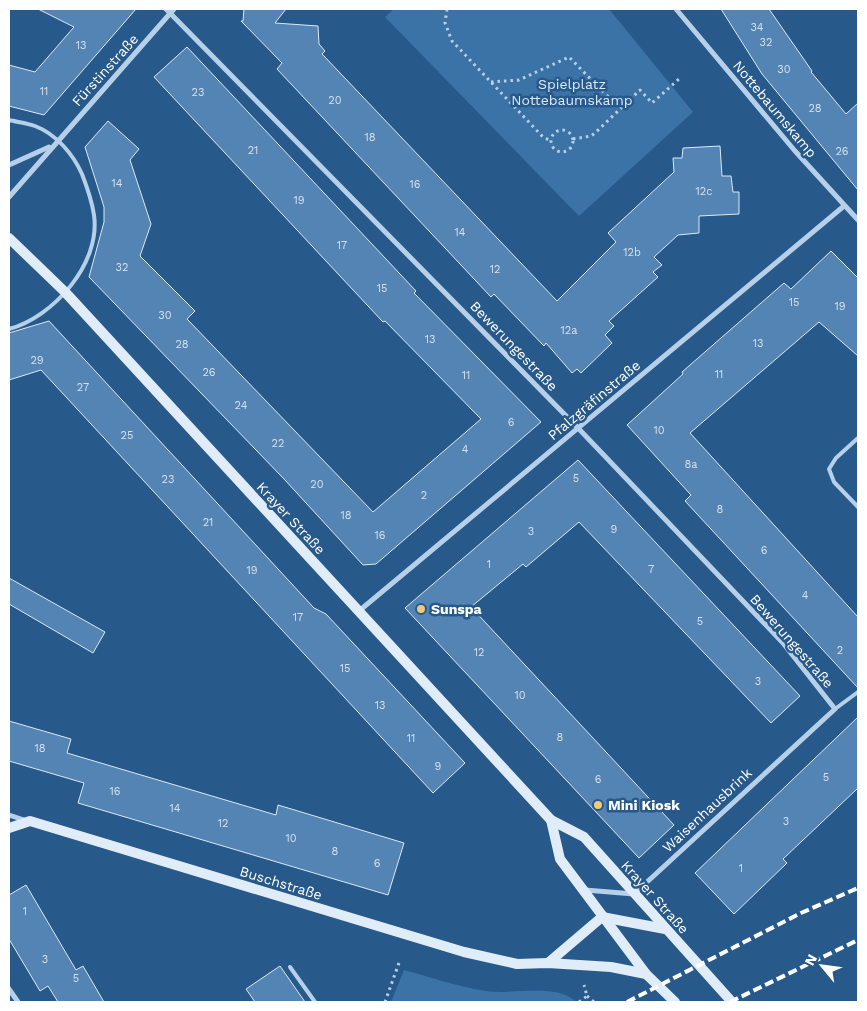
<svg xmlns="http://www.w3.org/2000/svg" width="867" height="1011" viewBox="0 0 867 1011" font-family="'Work Sans',sans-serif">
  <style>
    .green { fill: #3c73a7 }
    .building { fill: #5484b3; stroke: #dae9f7 }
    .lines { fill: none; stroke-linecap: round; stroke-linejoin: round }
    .path { stroke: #b6d0ea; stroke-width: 3; stroke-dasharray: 2.5 4; stroke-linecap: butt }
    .service { stroke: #b6d0ea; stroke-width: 4 }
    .minor { stroke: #b6d0ea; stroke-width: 5 }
    .secondary { stroke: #e0ecf8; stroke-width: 10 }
    .rail { stroke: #fff; stroke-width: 4; stroke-dasharray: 9 4; stroke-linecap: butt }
    .poi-dot { fill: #f2c97c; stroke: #27598b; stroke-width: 2 }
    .labels { text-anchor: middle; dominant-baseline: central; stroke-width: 5; stroke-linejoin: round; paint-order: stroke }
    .number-label { font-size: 11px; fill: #d4e0ec }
    .street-label { font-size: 14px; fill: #fff; stroke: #27598b }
    .park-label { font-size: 14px; fill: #dae9f7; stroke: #27598b }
    .poi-label { font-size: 14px; font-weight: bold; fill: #fff; stroke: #27598b; text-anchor: start }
  </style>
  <rect width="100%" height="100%" fill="#27598b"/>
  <!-- green -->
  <g class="green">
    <path d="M 394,9 L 609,9 L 693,112 L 579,216 L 385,17 Z"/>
    <path d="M 404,970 C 431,977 459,987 486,991 C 512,995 557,983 576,1002 L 391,1002 Z"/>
  </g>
  <!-- building -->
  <g class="building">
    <path d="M 38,9 L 136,9 L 44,115 L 9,106 L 9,65 L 35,72 L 74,27 Z"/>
    <path d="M 244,9 L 286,9 L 275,23 L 318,26 L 319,44 L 325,51 L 322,54 L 557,301 L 616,242 L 608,233 L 674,172 L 673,158 L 682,158 L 683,148 L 720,146 L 722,176 L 731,176 L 733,192 L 739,192 L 739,214 L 699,216 L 699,233 L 678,235 L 654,257 L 662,265 L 653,272 L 658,277 L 609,321 L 614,326 L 605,335 L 612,343 L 581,373 L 577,369 L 572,373 L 546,343 L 544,346 L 494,294 L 491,297 L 277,69 L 282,63 L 241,21 L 243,21 Z"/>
    <path d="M 721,9 L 769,9 L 812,71 L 811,72 L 846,114 L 858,103 L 858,190 L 762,74 Z"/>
    <path d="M 187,47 L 416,291 L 414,293 L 541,422 L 376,564 L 363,565 L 284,479 L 89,277 L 104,222 L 104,207 L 85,147 L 108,121 L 139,149 L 130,160 L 151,224 L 140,256 L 195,311 L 187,319 L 373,512 L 481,419 L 385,321 L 383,322 L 154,77 Z"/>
    <path d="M 831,251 L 858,278 L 858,356 L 819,322 L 690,433 L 858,617 L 858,688 L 685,501 L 691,495 L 627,425 L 683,374 L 682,372 L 784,283 L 791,289 Z"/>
    <path d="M 49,321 L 314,608 L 326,614 L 465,763 L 433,793 L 41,370 L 9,380 L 9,333 Z"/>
    <path d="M 578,460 L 800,696 L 771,723 L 579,522 L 526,567 L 523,564 L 471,607 L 674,825 L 639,858 L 405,608 Z"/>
    <path d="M 9,578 L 105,632 L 93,653 L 9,604 Z"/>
    <path d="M 858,717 L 858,788 L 783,859 L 787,863 L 734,914 L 695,873 Z"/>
    <path d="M 9,721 L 71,739 L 67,753 L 276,815 L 278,805 L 404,843 L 388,895 L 78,803 L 84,783 L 9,761 Z"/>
    <path d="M 26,885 L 76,970 L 83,966 L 104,1002 L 58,1002 L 48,986 L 40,991 L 9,939 L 9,895 Z"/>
    <path d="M 280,966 L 305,1002 L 255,1002 L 246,989 Z"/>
  </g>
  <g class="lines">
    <!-- path -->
    <g class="path">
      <path d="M 447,9 L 445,23 L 452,41 L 543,137 L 551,141"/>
      <path d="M 491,82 L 519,80 L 569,57 L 620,109"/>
      <circle cx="562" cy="141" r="11"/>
      <path d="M 573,139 L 591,136 L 595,133 L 640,90 L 652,103 L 679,79"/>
      <path d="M 587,996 L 594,1002"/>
      <path d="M 385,1002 L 400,960"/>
      <path d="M 579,1002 L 587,996 L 584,985"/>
    </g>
    <!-- service -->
    <g class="service">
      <path d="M 9,120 C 17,122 27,123 35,126 C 56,134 73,154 82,174 C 87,187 92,201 94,215 C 101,264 53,317 9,329"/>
      <path d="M 858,438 L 836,458 L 829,469 L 834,482 L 858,507"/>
      <path d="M 835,709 L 858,692"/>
      <path d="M 290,967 L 315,1002"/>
    </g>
    <!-- minor -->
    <g class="minor">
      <path d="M 166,9 L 578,428 L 783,643 L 835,709 L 634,894 L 585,890"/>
      <path d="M 676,9 L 795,151 L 858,220"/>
      <path d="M 9,165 L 49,147"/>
      <path d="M 9,197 L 174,9"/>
      <path d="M 359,611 L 844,206"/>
      <path d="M 9,815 L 27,821"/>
      <path d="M 9,989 L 18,1002"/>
    </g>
    <!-- secondary -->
    <g class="secondary">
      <path d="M 9,238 L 65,292 L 551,820 L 584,837 L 732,1002"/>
      <path d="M 551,820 L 560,859 L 646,974 L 675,1002"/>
      <path d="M 9,828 L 30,821 L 464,952 L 517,964 L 548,963 L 611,967 L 646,974"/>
      <path d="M 602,917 L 665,929"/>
      <path d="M 548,963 L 602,917"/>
    </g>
    <!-- rail -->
    <g class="rail">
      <path d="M 627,1002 L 801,913 L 858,888"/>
      <path d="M 730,1002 L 858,940"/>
    </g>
  </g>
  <!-- markers -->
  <g class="poi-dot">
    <circle cx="421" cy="609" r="5"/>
    <circle cx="598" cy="805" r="5"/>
  </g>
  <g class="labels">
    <!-- number labels -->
    <g class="number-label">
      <text x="757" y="27">34</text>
      <text x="766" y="42">32</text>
      <text x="81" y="45">13</text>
      <text x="784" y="69">30</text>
      <text x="44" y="91">11</text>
      <text x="198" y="92">23</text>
      <text x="335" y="100">20</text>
      <text x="815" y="108">28</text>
      <text x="370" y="137">18</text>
      <text x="253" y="150">21</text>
      <text x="842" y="151">26</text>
      <text x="117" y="183">14</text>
      <text x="415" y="184">16</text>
      <text x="704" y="191">12c</text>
      <text x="299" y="200">19</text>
      <text x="460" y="232">14</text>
      <text x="342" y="245">17</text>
      <text x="632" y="252">12b</text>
      <text x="122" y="267">32</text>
      <text x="495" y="269">12</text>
      <text x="382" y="288">15</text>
      <text x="794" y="302">15</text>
      <text x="840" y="306">19</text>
      <text x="165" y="315">30</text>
      <text x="569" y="330">12a</text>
      <text x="430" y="339">13</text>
      <text x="758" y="343">13</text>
      <text x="182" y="344">28</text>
      <text x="37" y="360">29</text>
      <text x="209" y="372">26</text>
      <text x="719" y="374">11</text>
      <text x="466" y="375">11</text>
      <text x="83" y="387">27</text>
      <text x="241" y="405">24</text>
      <text x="511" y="422">6</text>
      <text x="659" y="430">10</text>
      <text x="127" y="435">25</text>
      <text x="278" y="443">22</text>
      <text x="465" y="449">4</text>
      <text x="691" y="464">8a</text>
      <text x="576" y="478">5</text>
      <text x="168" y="479">23</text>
      <text x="317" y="484">20</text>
      <text x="424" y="495">2</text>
      <text x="720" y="509">8</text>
      <text x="346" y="515">18</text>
      <text x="208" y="522">21</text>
      <text x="614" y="529">9</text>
      <text x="531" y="531">3</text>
      <text x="380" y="535">16</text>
      <text x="764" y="550">6</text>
      <text x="489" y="564">1</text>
      <text x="651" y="569">7</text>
      <text x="252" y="570">19</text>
      <text x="805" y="595">4</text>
      <text x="298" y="617">17</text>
      <text x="700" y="621">5</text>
      <text x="840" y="650">2</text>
      <text x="479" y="652">12</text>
      <text x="345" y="668">15</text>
      <text x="758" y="681">3</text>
      <text x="520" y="695">10</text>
      <text x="380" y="705">13</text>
      <text x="560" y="737">8</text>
      <text x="411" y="738">11</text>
      <text x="40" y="748">18</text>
      <text x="438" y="766">9</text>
      <text x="826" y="777">5</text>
      <text x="598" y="779">6</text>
      <text x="115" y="791">16</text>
      <text x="175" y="808">14</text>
      <text x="786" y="821">3</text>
      <text x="223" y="823">12</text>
      <text x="291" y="838">10</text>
      <text x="335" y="851">8</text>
      <text x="377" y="863">6</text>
      <text x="741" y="868">1</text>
      <text x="25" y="911">1</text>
      <text x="45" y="959">3</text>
      <text x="76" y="978">5</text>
    </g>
    <!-- street labels -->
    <g class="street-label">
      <text transform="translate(105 70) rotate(-48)">Fürstinstraße</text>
      <text transform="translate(775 109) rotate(50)">Nottebaumskamp</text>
      <text transform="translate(514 346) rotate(46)">Bewerungestraße</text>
      <text transform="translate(594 400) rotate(-40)">Pfalzgräfinstraße</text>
      <text transform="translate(291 518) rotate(47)">Krayer Straße</text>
      <text transform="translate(792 641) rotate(49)">Bewerungestraße</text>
      <text transform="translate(707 810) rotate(-43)">Waisenhausbrink</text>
      <text transform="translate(281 883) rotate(17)">Buschstraße</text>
      <text transform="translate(655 897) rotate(48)">Krayer Straße</text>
    </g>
    <!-- park labels -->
    <g class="park-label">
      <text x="572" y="84">Spielplatz<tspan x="572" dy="16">Nottebaumskamp</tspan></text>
    </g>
    <!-- poi labels -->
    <g class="poi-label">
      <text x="431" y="609">Sunspa</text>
      <text x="608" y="805">Mini Kiosk</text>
    </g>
  </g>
  <!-- border -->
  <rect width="867" height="1011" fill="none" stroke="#ffffff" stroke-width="20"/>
  <!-- north arrow -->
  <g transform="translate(822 966) rotate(299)" stroke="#27598b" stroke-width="4" paint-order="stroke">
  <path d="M0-4L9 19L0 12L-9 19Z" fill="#ffffff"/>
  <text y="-8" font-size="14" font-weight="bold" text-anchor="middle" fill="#ffffff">N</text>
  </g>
</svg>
